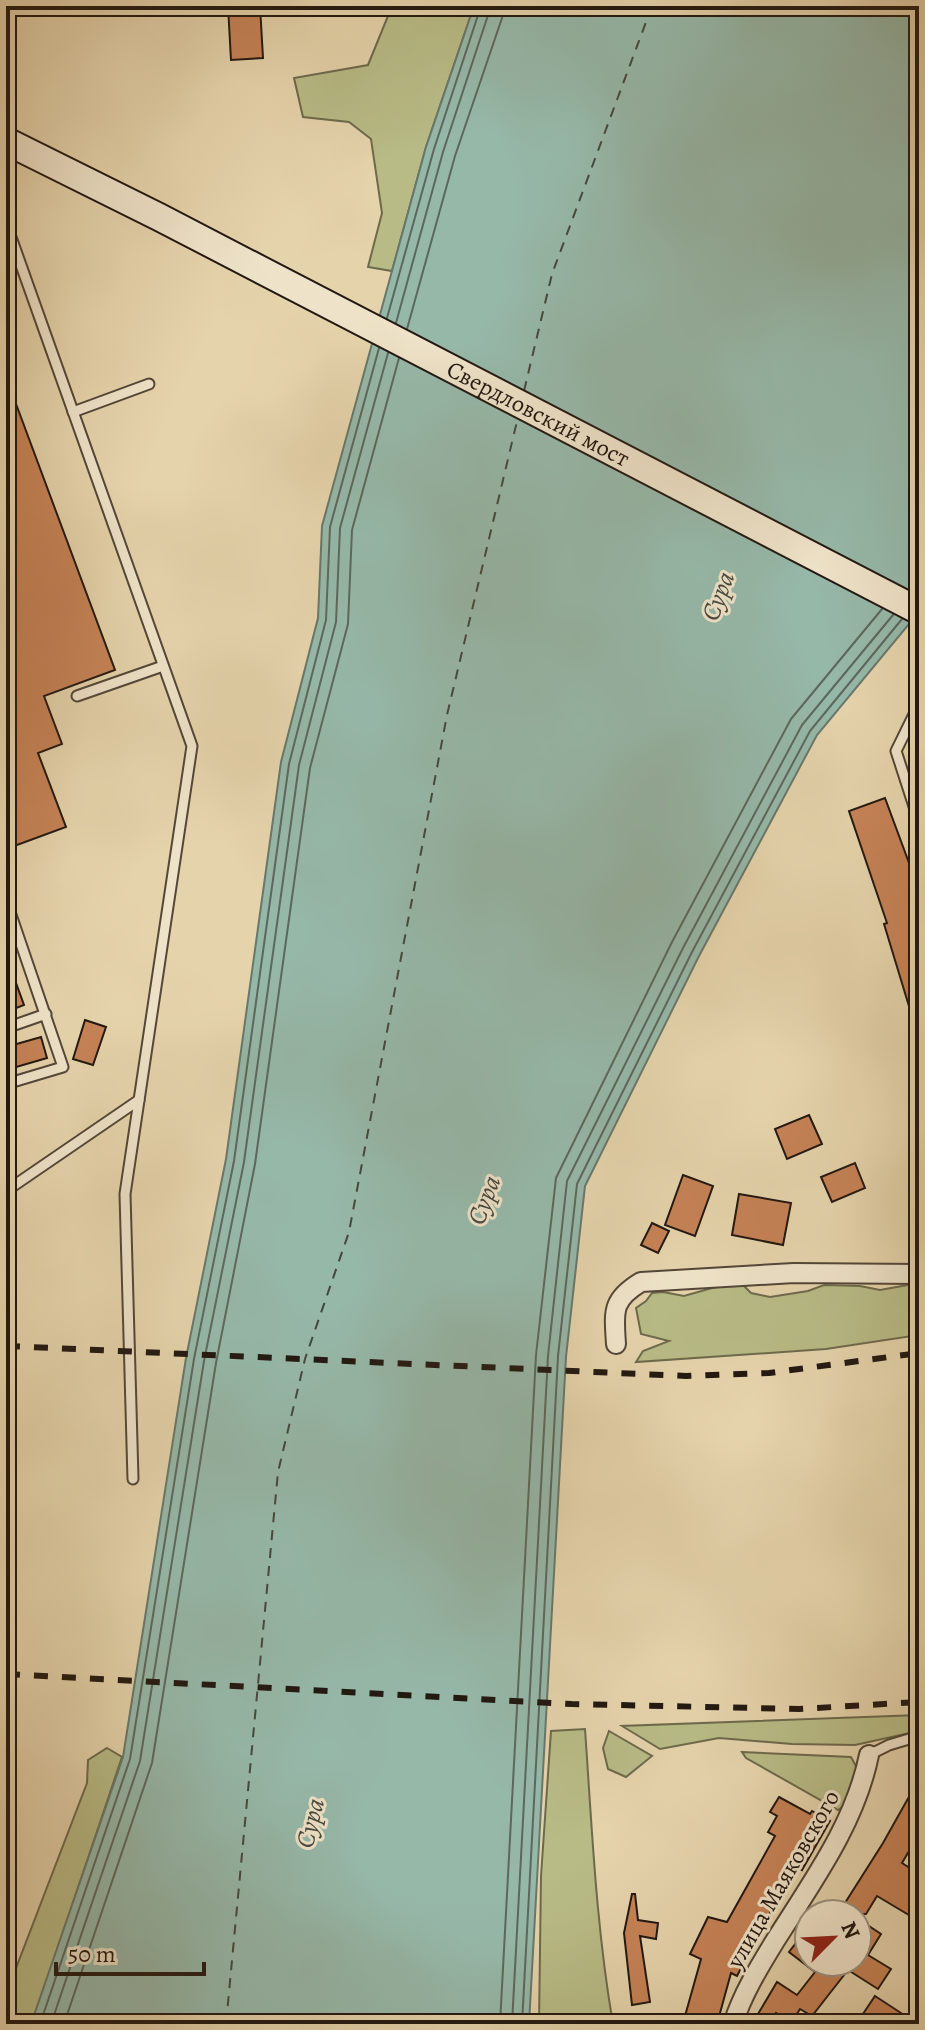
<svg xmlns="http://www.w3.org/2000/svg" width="925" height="2030" viewBox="0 0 925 2030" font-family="Alegreya,serif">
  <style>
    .green { fill: #b8bb86; stroke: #6d6a4c; stroke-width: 2 }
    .water { fill: #96b8a9; stroke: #68786c; stroke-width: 2 }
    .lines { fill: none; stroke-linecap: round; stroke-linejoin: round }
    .shore { stroke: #5c685d; stroke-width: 2 }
    .ferry { stroke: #45483f; stroke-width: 2; stroke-dasharray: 10 8; stroke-linecap: butt }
    .building { fill: #c58256; stroke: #221811; stroke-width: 2 }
    .lane-casing { stroke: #534738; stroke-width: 13 }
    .street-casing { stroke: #534738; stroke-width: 22 }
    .secondary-casing { stroke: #221811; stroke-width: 30 }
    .lane { stroke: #eee2c8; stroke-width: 9 }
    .street { stroke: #eee2c8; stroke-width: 18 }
    .secondary { stroke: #eee2c8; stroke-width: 26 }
    .rail { stroke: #221811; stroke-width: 6; stroke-dasharray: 14 14; stroke-linecap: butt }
    .labels { text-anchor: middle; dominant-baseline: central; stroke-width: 6; stroke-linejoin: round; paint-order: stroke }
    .street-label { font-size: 24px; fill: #221811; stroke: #eee2c8 }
    .water-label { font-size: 26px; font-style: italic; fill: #45483f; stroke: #eee2c8 }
  </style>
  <rect width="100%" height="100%" fill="#e5d3ab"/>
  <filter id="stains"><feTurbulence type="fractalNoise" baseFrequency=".0025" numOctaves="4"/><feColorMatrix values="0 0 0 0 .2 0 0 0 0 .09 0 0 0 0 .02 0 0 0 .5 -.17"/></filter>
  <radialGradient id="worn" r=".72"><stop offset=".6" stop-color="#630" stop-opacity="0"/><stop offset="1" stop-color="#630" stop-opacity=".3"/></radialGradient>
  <!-- green -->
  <g class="green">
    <path d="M 392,6 L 474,6 L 426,147 L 392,271 L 368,267 L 382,213 L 371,139 L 349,122 L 303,117 L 294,78 L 368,65 Z"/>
    <path d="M 741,1283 L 751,1293 L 770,1297 L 808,1291 L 824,1285 L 860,1286 L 880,1290 L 919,1283 L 919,1335 L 826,1349 L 636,1362 L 643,1351 L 669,1341 L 641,1334 L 636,1308 L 646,1301 L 652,1293 L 663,1292 L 684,1296 L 712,1288 Z"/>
    <path d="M 919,1715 L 919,1731 L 855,1745 L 792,1744 L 719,1738 L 660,1749 L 622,1726 Z"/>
    <path d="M 585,1729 C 592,1828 596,1926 613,2024 L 539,2024 L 541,1876 L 551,1731 Z"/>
    <path d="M 609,1731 L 652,1756 L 626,1777 L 608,1769 L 603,1748 Z"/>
    <path d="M 107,1748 L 122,1757 L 35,2016 L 31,2024 L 6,2024 L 6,1989 L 16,1968 L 87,1783 L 88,1760 Z"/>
    <path d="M 742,1752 L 851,1757 L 857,1768 L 848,1803 L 838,1810 L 746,1758 Z"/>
  </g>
  <!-- water -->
  <path class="water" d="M 474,6 L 919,6 L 919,612 L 817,735 L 699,956 L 585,1186 L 566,1357 L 529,2024 L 31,2024 L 123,1757 L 186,1358 L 226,1159 L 281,762 L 318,618 L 322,526 L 426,147 Z"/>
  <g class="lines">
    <!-- shore -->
    <g class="shore">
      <path d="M 387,318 L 434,149 L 481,6"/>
      <path d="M 396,323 L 443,152 L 491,6"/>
      <path d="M 407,329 L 455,156 L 502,18 L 503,6"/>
      <path d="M 40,2024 L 130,1759 L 194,1359 L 234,1161 L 289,764 L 326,620 L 330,527 L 379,348"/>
      <path d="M 51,2024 L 140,1761 L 204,1361 L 244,1162 L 299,765 L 336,622 L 340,528 L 388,353"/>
      <path d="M 64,2024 L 152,1763 L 216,1363 L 255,1164 L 310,768 L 348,624 L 352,530 L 399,358"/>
      <path d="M 500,2024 L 536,1355 L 556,1178 L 672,942 L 791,719 L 882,609"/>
      <path d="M 512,2024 L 548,1356 L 567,1181 L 683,948 L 802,725 L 893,615"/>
      <path d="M 522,2024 L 558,1356 L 577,1184 L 692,952 L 810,731 L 902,619"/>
    </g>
    <!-- ferry -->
    <g class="ferry">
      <path d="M 524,391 L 552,274 L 652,6"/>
      <path d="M 226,2024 L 278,1472 L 305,1359 L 349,1232 L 447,715 L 518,417"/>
    </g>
  </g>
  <!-- building -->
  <g class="building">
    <path d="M 228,6 L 260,6 L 263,58 L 231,60 Z"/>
    <path d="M 6,377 L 115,670 L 44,696 L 62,744 L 38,753 L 66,827 L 6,849 Z"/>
    <path d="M 885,798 L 919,890 L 919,1025 L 915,1026 L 884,924 L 887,923 L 849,811 Z"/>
    <path d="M 6,961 L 8,961 L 24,1005 L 6,1012 Z"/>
    <path d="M 85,1020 L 106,1027 L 93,1065 L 73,1059 Z"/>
    <path d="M 41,1037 L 47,1058 L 6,1070 L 6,1047 Z"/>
    <path d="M 809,1115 L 822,1144 L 787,1159 L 775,1129 Z"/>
    <path d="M 855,1163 L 865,1188 L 832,1202 L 821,1177 Z"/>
    <path d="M 683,1175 L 713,1186 L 695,1236 L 665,1225 Z"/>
    <path d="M 739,1194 L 791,1203 L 783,1245 L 732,1235 Z"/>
    <path d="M 652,1223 L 669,1231 L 658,1253 L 641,1245 Z"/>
    <path d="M 919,1779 L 919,1834 L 902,1863 L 919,1874 L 919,1921 L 877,1896 L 866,1914 L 838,1914 L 883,1843 Z"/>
    <path d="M 779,1797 L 810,1814 L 812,1811 L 830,1821 L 802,1870 L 797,1867 L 788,1883 L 786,1882 L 737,1976 L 731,1973 L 717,2024 L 685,2016 L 701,1959 L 690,1954 L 708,1917 L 727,1922 L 775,1836 L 768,1832 L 777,1816 L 770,1812 Z"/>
    <path d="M 632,1894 L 635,1894 L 638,1920 L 658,1923 L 656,1939 L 640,1936 L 650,2002 L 632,2005 L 624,1933 Z"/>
    <path d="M 857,1918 L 881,1934 L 868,1955 L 891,1969 L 878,1989 L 848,1970 L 812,2016 L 800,2009 L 791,2023 L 776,2013 L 769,2024 L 752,2024 L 777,1982 L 797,1995 L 815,1972 L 789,1952 L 809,1926 L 809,1962 L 857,1962 Z"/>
    <path d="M 875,1996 L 901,2013 L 895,2024 L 871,2024 L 861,2017 Z"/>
  </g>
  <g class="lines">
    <!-- lane casing -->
    <g class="lane-casing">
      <g id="lane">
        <path d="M 6,223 L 192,746 L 125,1194 L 133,1479"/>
        <path d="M 73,412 L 149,384"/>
        <path d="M 77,696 L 163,666"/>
        <path d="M 919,704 L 896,751 L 919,822"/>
        <path d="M 6,900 L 63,1067 L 6,1084"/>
        <path d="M 6,1028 L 46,1014"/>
        <path d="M 6,1191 L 139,1100"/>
        <path d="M 869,1755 L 889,1745 L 919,1736"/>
      </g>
    </g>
    <!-- street casing -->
    <g class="street-casing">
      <g id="street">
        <path d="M 616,1344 C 614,1312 611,1300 641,1282 L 794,1273 L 919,1274"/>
        <path d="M 733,2024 C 742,1995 759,1967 775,1941 C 812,1882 855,1824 869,1755"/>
      </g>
    </g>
    <!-- secondary casing -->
    <g class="secondary-casing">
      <g id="secondary">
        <path id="s1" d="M 6,141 L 159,217 L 919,611"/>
      </g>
    </g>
    <!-- lane -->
    <use href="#lane" class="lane"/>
    <!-- street -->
    <use href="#street" class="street"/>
    <!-- secondary -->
    <use href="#secondary" class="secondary"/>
    <!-- rail -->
    <g class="rail">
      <path d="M 6,1346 L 686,1376 L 769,1373 L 919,1353"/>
      <path d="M 6,1674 L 572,1704 L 799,1709 L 919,1702"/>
    </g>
  </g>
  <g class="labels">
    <!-- street labels -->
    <g class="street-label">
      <text stroke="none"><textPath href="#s1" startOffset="598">Свердловский мост</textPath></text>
      <text transform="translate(783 1879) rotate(-60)">улица Маяковского</text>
    </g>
    <!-- water labels -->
    <g class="water-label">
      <text transform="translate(718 596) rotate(-69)">Сура</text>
      <text transform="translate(484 1200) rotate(-69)">Сура</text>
      <text transform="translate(310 1823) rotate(-76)">Сура</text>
    </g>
  </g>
  <!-- margin -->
  <rect width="925" height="2030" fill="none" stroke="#e5d3ab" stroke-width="32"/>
  <rect x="8" y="8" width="909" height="2014" fill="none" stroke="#221811" stroke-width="4"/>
  <rect x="16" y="16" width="893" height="1998" fill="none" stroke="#221811" stroke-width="2"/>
  <!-- north arrow -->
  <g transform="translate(833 1938) rotate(66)"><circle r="38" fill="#eee2c8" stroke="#9c917f" stroke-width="2"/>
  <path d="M0-6L14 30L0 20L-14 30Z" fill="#8f2418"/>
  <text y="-12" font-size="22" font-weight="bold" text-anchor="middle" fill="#221811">N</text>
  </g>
  <!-- scale -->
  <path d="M56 1962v12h148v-12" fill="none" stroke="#221811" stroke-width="4"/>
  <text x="68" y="1962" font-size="24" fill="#221811" stroke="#eee2c8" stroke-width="6" paint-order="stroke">50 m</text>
  <rect width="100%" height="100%" filter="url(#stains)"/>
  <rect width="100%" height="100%" fill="url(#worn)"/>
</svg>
